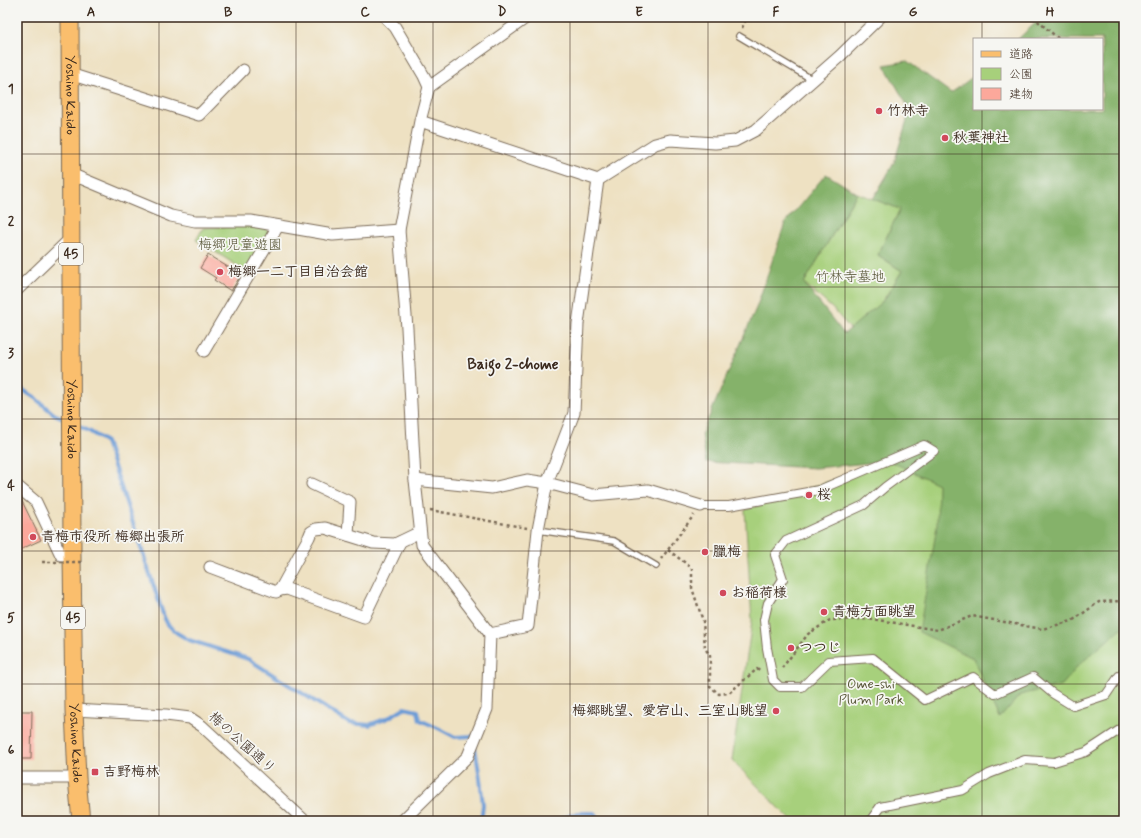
<svg xmlns="http://www.w3.org/2000/svg" width="1141" height="838" viewBox="0 0 1141 838" font-family="Mynerve,'Klee One',sans-serif">
  <style>
    .green { fill: #a7d07b; stroke: #717d4c }
    .forest { fill: #85b26b; stroke: #606e44 }
    .lines { fill: none; stroke-linecap: round; stroke-linejoin: round }
    .stream { stroke: #6d9cd6; stroke-width: 4 }
    .building { fill: #fca89b }
    .service-casing { stroke: #7a6a57; stroke-width: 8 }
    .pedestrian-casing { stroke: #7a6a57; stroke-width: 10 }
    .minor-casing { stroke: #7a6a57; stroke-width: 13 }
    .primary-casing { stroke: #7a6a57; stroke-width: 19 }
    .path { stroke: #7a6a57; stroke-width: 2.5; stroke-dasharray: 3 3; stroke-linecap: butt }
    .service { stroke: #fff; stroke-width: 5.5 }
    .pedestrian { stroke: #fff; stroke-width: 8 }
    .minor { stroke: #fff; stroke-width: 11 }
    .primary { stroke: #fabe6d; stroke-width: 17 }
    .path-bridge { stroke: #7a6a57; stroke-width: 2.5; stroke-dasharray: 3 3; stroke-linecap: butt }
    .grid { fill: none; stroke: #3b2a1e; stroke-width: 1; stroke-opacity: 0.55 }
    .poi-dot { fill: #d1495b; stroke: #f6f6f2; stroke-width: 1.5 }
    .labels { text-anchor: middle; dominant-baseline: central; stroke-width: 3.5; stroke-linejoin: round; paint-order: stroke }
    .shield { fill: #f6f6f2; stroke: #73675e; stroke-width: 1 }
    .shield-label { font-size: 13px; font-weight: bold; fill: #3b2a1e }
    .street-label { font-size: 14px; fill: #3b2a1e; stroke: #f6f6f2 }
    .poi-label { font-size: 14px; font-weight: bold; fill: #3b2a1e; stroke: #f6f6f2; text-anchor: start }
    .park-label { font-size: 14px; fill: #565435; stroke: #f6f6f2 }
    .neighbourhood-label { font-size: 15px; font-weight: bold; fill: #3b2a1e; stroke: #f6f6f2 }
    .neatline { fill: none; stroke: #3b2a1e; stroke-width: 1.5 }
    .grid-label { font-size: 13px; text-anchor: middle; font-weight: bold; fill: #3b2a1e }
  </style>
  <rect width="100%" height="100%" fill="#f6f6f2"/>
  <filter id="ink" filterUnits="userSpaceOnUse"><feTurbulence type="fractalNoise" baseFrequency=".025" numOctaves="2"/><feDisplacementMap in="SourceGraphic" scale="8" xChannelSelector="R" yChannelSelector="G"/><feConvolveMatrix kernelMatrix="1 2 1 2 8 2 1 2 1" color-interpolation-filters="sRGB"/></filter>
  <filter id="wash" filterUnits="userSpaceOnUse"><feTurbulence type="fractalNoise" baseFrequency=".012" numOctaves="4" result="noise"/><feDisplacementMap in="SourceGraphic" scale="16" xChannelSelector="R" yChannelSelector="G"/><feGaussianBlur stdDeviation="0.9" result="paint"/><feColorMatrix in="noise" values="0 0 0 0 0 0 0 0 0 0 0 0 0 0 0 0 0 1.4 0 .05"/><feComposite in="paint" operator="in"/></filter>
  <g filter="url(#wash)">
    <rect width="100%" height="100%" fill="#eee1c2"/>
    <!-- green -->
    <g class="green">
      <path d="M 857,193 L 900,209 L 878,255 L 902,271 L 880,305 L 854,333 L 833,309 L 804,283 Z"/>
      <path d="M 243,225 L 267,229 L 269,233 L 246,271 L 196,240 L 203,228 Z"/>
      <path d="M 922,450 L 1124,589 L 1124,821 L 792,821 L 732,760 L 752,621 L 745,510 Z"/>
    </g>
    <!-- forest -->
    <path class="forest" d="M 1042,17 L 1124,17 L 1124,626 L 1079,665 L 1062,685 L 1020,695 L 1000,718 L 973,658 L 919,632 L 937,526 L 938,484 L 890,461 L 815,468 L 706,462 L 702,433 L 757,306 L 785,223 L 826,174 L 857,193 L 804,283 L 844,334 L 884,300 L 902,271 L 878,255 L 900,209 L 873,199 L 894,163 L 910,110 L 884,65 L 907,61 L 951,93 L 974,76 L 974,109 L 1102,109 L 1102,39 L 1018,39 Z"/>
    <g class="lines">
      <!-- stream -->
      <g class="stream">
        <path d="M 17,386 L 35,398 L 54,414 L 67,420"/>
        <path d="M 76,425 L 89,431 L 106,442 L 164,617 L 168,625 L 177,633 L 189,640 L 248,659 L 349,723 L 369,725 L 388,718 L 404,708 L 418,711 L 420,720 L 440,729 L 455,737 L 473,736 L 473,737"/>
        <path d="M 475,748 L 480,778 L 483,805 L 481,821"/>
        <path d="M 555,821 L 578,813 L 594,813 L 601,821"/>
      </g>
    </g>
    <g id="blocks">
      <!-- building -->
      <g class="building">
        <path d="M 208,255 L 241,275 L 231,291 L 214,280 L 216,278 L 200,268 Z"/>
        <path d="M 17,495 L 20,497 L 41,540 L 17,551 Z"/>
        <path d="M 17,711 L 32,711 L 31,759 L 17,759 Z"/>
      </g>
    </g>
  </g>
  <g filter="url(#ink)">
    <use href="#blocks" fill-opacity="0" stroke="#7a6a57" stroke-width="1"/>
    <g class="lines">
      <!-- service casing -->
      <g class="service-casing">
        <g id="service">
          <path d="M 739,36 L 813,80"/>
          <path d="M 538,530 L 614,541 L 656,566"/>
        </g>
      </g>
      <!-- pedestrian casing -->
      <g class="pedestrian-casing">
        <g id="pedestrian">
          <path d="M 701,506 L 729,506 L 819,490 L 924,445 L 934,451 L 885,487 L 864,505 L 786,541 L 775,555 L 783,579 L 768,603 L 764,620 L 767,648 L 773,680 L 780,687 L 802,687 L 829,661 L 873,658 L 925,700 L 973,677 L 995,694 L 1033,677 L 1052,693 L 1073,706 L 1106,695 L 1119,676 L 1124,674"/>
          <path d="M 870,821 L 880,807 L 963,790 L 989,774 L 1025,760 L 1054,762 L 1086,752 L 1124,727"/>
        </g>
      </g>
      <!-- minor casing -->
      <g class="minor-casing">
        <g id="minor">
          <path d="M 385,17 L 395,27 L 424,76 L 429,87 L 420,121 L 399,230 L 407,328 L 415,480 L 422,545 L 490,634 L 528,626 L 538,530 L 547,483 L 574,413 L 578,324 L 598,180 L 420,121"/>
          <path d="M 70,74 L 199,115 L 243,70"/>
          <path d="M 429,87 L 527,17"/>
          <path d="M 71,174 L 171,216 L 195,221 L 251,221 L 333,235 L 399,230"/>
          <path d="M 598,180 L 655,144 L 670,140 L 715,143 L 735,141 L 756,130 L 840,56 L 880,17"/>
          <path d="M 17,290 L 71,238"/>
          <path d="M 204,351 L 278,226"/>
          <path d="M 415,480 L 492,488 L 527,480 L 547,483 L 593,495 L 648,490 L 701,506"/>
          <path d="M 312,484 L 350,502 L 348,535"/>
          <path d="M 17,486 L 36,502 L 61,555 L 72,555"/>
          <path d="M 210,567 L 276,592 L 280,590 L 287,589 L 364,617 L 400,542"/>
          <path d="M 280,590 L 309,537 L 311,532 L 316,529 L 325,528 L 373,543 L 395,544 L 420,532"/>
          <path d="M 74,710 L 166,715 L 190,718 L 202,726 L 305,821"/>
          <path d="M 17,778 L 77,778"/>
          <path d="M 402,821 L 468,756 L 487,709 L 490,634"/>
        </g>
      </g>
      <!-- primary casing -->
      <g class="primary-casing">
        <g id="primary">
          <path id="s1" d="M 70,17 L 72,555 L 74,710 L 77,778 L 81,821"/>
        </g>
      </g>
      <!-- path -->
      <g class="path">
        <path d="M 1033,17 L 1059,39"/>
        <path d="M 742,28 L 747,17"/>
        <path d="M 430,510 L 527,528"/>
        <path d="M 668,550 L 692,568 L 692,588 L 703,621 L 705,648 L 710,656 L 710,686 L 719,694 L 729,693 L 757,669 L 761,672"/>
        <path d="M 661,559 L 694,515"/>
        <path d="M 42,562 L 51,562"/>
        <path d="M 782,668 L 808,634 L 830,620 L 872,619 L 938,630 L 972,616 L 1042,629 L 1072,621 L 1099,602 L 1124,601"/>
        <path d="M 1118,821 L 1124,814"/>
      </g>
      <!-- service -->
      <use href="#service" class="service"/>
      <!-- pedestrian -->
      <use href="#pedestrian" class="pedestrian"/>
      <!-- minor -->
      <use href="#minor" class="minor"/>
      <!-- primary -->
      <use href="#primary" class="primary"/>
      <!-- path-bridge -->
      <path class="path-bridge" d="M 54,562 L 83,562"/>
    </g>
  </g>
  <!-- grid -->
  <path class="grid" d="M 159,17 L 159,821M 296,17 L 296,821M 433,17 L 433,821M 570,17 L 570,821M 708,17 L 708,821M 845,17 L 845,821M 982,17 L 982,39M 982,109 L 982,821M 17,154 L 1124,154M 17,287 L 1124,287M 17,419 L 1124,419M 17,551 L 1124,551M 17,684 L 1124,684"/>
  <!-- markers -->
  <g class="poi-dot">
    <circle cx="879" cy="111" r="4"/>
    <circle cx="945" cy="138" r="4"/>
    <circle cx="220" cy="272" r="4"/>
    <circle cx="809" cy="495" r="4"/>
    <circle cx="33" cy="537" r="4"/>
    <circle cx="705" cy="552" r="4"/>
    <circle cx="723" cy="593" r="4"/>
    <circle cx="824" cy="612" r="4"/>
    <circle cx="791" cy="648" r="4"/>
    <circle cx="776" cy="711" r="4"/>
    <rect x="91" y="768" width="8" height="8" rx="2"/>
  </g>
  <g class="labels">
    <!-- shield labels -->
    <g class="shield">
      <rect x="59" y="243" width="24" height="22" rx="3"/>
      <rect x="61" y="607" width="24" height="22" rx="3"/>
    </g>
    <g class="shield-label">
      <text x="71" y="254">45</text>
      <text x="73" y="618">45</text>
    </g>
    <!-- street labels -->
    <g class="street-label">
      <text stroke="none"><textPath href="#s1" startOffset="78">Yoshino Kaido</textPath></text>
      <text stroke="none"><textPath href="#s1" startOffset="402">Yoshino Kaido</textPath></text>
      <text stroke="none"><textPath href="#s1" startOffset="726">Yoshino Kaido</textPath></text>
      <text transform="translate(242 743) rotate(42)">梅の公園通り</text>
    </g>
    <!-- poi labels -->
    <g class="poi-label">
      <text x="887" y="111">竹林寺</text>
      <text x="953" y="138">秋葉神社</text>
      <text x="228" y="272">梅郷一二丁目自治会館</text>
      <text x="817" y="495">桜</text>
      <text x="41" y="537">青梅市役所 梅郷出張所</text>
      <text x="713" y="552">臘梅</text>
      <text x="731" y="593">お稲荷様</text>
      <text x="832" y="612">青梅方面眺望</text>
      <text x="799" y="648">つつじ</text>
      <text x="768" y="711" text-anchor="end">梅郷眺望、愛宕山、三室山眺望</text>
      <text x="103" y="772">吉野梅林</text>
    </g>
    <!-- park labels -->
    <g class="park-label">
      <text x="240" y="245">梅郷児童遊園</text>
      <text x="850" y="277">竹林寺墓地</text>
      <text x="871" y="684">Ome-shi<tspan x="871" dy="16">Plum Park</tspan></text>
    </g>
    <!-- neighbourhood labels -->
    <g class="neighbourhood-label">
      <text x="513" y="365">Baigo 2-chome</text>
    </g>
  </g>
  <!-- margin -->
  <rect width="1141" height="838" fill="none" stroke="#f6f6f2" stroke-width="44"/>
  <!-- legend -->
  <rect x="973" y="38" width="130" height="72" fill="#f6f6f2" stroke="#aba49d"/>
  <rect x="981" y="51" width="20" height="6" fill="#fabe6d" stroke="#aba49d"/>
  <text x="1009" y="58" font-size="12" fill="#3b2a1e">道路</text>
  <rect x="981" y="68" width="20" height="12" fill="#a7d07b" stroke="#aba49d"/>
  <text x="1009" y="78" font-size="12" fill="#3b2a1e">公園</text>
  <rect x="981" y="88" width="20" height="12" fill="#fca89b" stroke="#aba49d"/>
  <text x="1009" y="98" font-size="12" fill="#3b2a1e">建物</text>
  <rect x="22" y="22" width="1097" height="794" class="neatline"/>
  <g class="grid-label">
    <text x="91" y="16">A</text>
    <text x="228" y="16">B</text>
    <text x="365" y="16">C</text>
    <text x="502" y="16">D</text>
    <text x="639" y="16">E</text>
    <text x="776" y="16">F</text>
    <text x="913" y="16">G</text>
    <text x="1050" y="16">H</text>
    <text x="11" y="93">1</text>
    <text x="11" y="225">2</text>
    <text x="11" y="357">3</text>
    <text x="11" y="490">4</text>
    <text x="11" y="622">5</text>
    <text x="11" y="754">6</text>
  </g>
</svg>
